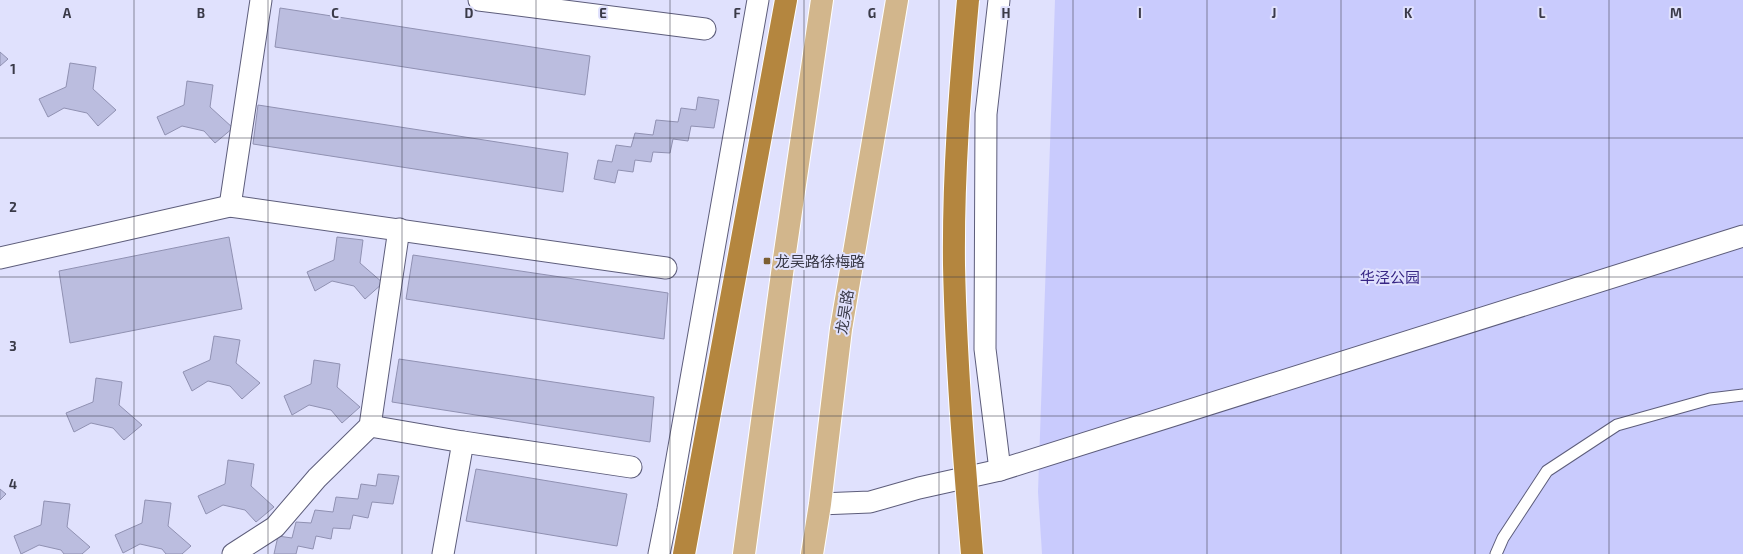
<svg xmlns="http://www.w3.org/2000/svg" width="1743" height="554" viewBox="0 0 1743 554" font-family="'Exo 2','Noto Sans SC',sans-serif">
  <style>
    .green { fill: #c9cbfd }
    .building { fill: #bbbddf; stroke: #9091b2 }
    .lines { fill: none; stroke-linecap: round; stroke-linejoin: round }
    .lane-casing { stroke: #5d5d7b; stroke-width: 13 }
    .street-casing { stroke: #5d5d7b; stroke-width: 23 }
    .primary-casing { stroke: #fff; stroke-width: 24 }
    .highway-casing { stroke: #fff; stroke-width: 24 }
    .lane { stroke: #fff; stroke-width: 11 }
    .street { stroke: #fff; stroke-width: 21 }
    .primary { stroke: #d2b68c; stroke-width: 22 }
    .highway { stroke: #b4863f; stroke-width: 22 }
    .highway-bridge-casing { stroke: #fff; stroke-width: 24; stroke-linecap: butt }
    .highway-bridge { stroke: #b4863f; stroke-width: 22 }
    .grid { fill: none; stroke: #3a3a48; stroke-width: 1; stroke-opacity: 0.55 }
    .poi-dot { fill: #7c5f32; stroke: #e0e1fd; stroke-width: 1.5 }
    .labels { text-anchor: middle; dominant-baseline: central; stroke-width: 4; stroke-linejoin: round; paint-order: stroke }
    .poi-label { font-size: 15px; fill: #3a3a48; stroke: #e0e1fd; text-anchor: start }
    .park-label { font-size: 15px; fill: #372685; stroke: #e0e1fd }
    .street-label { font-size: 15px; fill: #3a3a48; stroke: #e0e1fd }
    .grid-label { font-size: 13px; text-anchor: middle; font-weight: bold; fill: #3a3a48; stroke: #e0e1fd; stroke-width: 4; stroke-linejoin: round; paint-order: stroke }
  </style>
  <rect width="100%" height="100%" fill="#e0e1fd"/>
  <!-- green -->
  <path class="green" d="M 1055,0 L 1743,0 L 1743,554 L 1042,554 L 1038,492 Z"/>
  <!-- building -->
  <g class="building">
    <path d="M 280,8 L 590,56 L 585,95 L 275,47 Z"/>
    <path d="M 0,52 L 8,59 L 0,66 Z"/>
    <path d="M 70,63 L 96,67 L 93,89 L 116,110 L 98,126 L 87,113 L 64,108 L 48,117 L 39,99 L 66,87 Z"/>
    <path d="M 187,81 L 213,85 L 210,107 L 233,128 L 215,143 L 204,131 L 182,126 L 165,135 L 157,117 L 184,105 Z"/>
    <path d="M 698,97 L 719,100 L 714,128 L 691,126 L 688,141 L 673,139 L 670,153 L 653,152 L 651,162 L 635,160 L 633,172 L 618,170 L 615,183 L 594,179 L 598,160 L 612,162 L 616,145 L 631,147 L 635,133 L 653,135 L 656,120 L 678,122 L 681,108 L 696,110 Z"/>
    <path d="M 258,105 L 568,153 L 563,192 L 253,144 Z"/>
    <path d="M 229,237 L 242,309 L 70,343 L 59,271 Z"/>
    <path d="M 337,237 L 363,240 L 360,263 L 383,283 L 365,299 L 354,286 L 332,281 L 315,291 L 307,272 L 334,260 Z"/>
    <path d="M 413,255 L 668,293 L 664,339 L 406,299 Z"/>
    <path d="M 214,336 L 240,340 L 236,363 L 260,383 L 242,399 L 230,386 L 208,381 L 192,391 L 183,372 L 210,360 Z"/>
    <path d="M 399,359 L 654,397 L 650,442 L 392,402 Z"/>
    <path d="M 314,360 L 340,364 L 337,387 L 360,407 L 342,423 L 331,410 L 309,405 L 292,415 L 284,396 L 311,384 Z"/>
    <path d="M 96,378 L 122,382 L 119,405 L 142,425 L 124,440 L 113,428 L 91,423 L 74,432 L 66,413 L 93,402 Z"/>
    <path d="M 228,460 L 254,464 L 251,486 L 274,507 L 256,522 L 245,510 L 223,505 L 206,514 L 198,496 L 225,484 Z"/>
    <path d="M 476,469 L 627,494 L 617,546 L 466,521 Z"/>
    <path d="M 378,474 L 399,476 L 393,504 L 372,502 L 368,518 L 353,515 L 350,529 L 333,528 L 331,539 L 316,536 L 313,549 L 298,546 L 296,554 L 274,554 L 278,536 L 292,538 L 296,522 L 311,523 L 315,510 L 333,512 L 336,497 L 358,499 L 361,484 L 376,486 Z"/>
    <path d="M 0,489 L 6,494 L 0,500 Z"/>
    <path d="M 145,500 L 171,503 L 168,526 L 191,546 L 182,554 L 166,554 L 162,549 L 140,544 L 123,553 L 115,535 L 142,523 Z"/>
    <path d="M 44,501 L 70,504 L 67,527 L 90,547 L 82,554 L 64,554 L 61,550 L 39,545 L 21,554 L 14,536 L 41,525 Z"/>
  </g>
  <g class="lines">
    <!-- lane casing -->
    <g class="lane-casing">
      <path id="lane" d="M 1496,554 L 1503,538 L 1547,471 L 1617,425 L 1710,399 L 1743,395"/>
    </g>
    <!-- street casing -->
    <g class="street-casing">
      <g id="street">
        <path d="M 479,0 L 705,29"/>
        <path d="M 999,0 L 986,114 L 985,349 L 1000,470"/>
        <path d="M 230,206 L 261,0"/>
        <path d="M 0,258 L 230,206 L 666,268"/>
        <path d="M 370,426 L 463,442 L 631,467"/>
        <path d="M 820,504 L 870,502 L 919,488 L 1000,470 L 1743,236"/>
        <path d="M 233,554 L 275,527 L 317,478 L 370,426 L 399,229"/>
        <path d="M 443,554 L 463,442"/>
        <path d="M 659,554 L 668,509 L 758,0"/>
      </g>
    </g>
    <!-- primary casing -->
    <g class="primary-casing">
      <g id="primary">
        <path d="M 744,554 L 784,259 L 822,0"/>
        <path d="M 812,554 L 820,504 L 841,329 L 897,0"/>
      </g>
    </g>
    <!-- highway casing -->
    <g class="highway-casing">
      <path id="highway" d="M 684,554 L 786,0"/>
    </g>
    <!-- lane -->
    <use href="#lane" class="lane"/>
    <!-- street -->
    <use href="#street" class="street"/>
    <!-- primary -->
    <use href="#primary" class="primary"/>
    <!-- highway -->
    <use href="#highway" class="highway"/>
    <!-- highway-bridge casing -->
    <g class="highway-bridge-casing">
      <path id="highway-bridge" d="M 968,0 C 960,88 953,176 954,265 C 956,362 964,458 972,554"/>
    </g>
    <!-- highway-bridge -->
    <use href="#highway-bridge" class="highway-bridge"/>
  </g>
  <!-- grid -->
  <path class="grid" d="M 134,0 L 134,554M 268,0 L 268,554M 402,0 L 402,554M 536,0 L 536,554M 670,0 L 670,554M 804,0 L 804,554M 939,0 L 939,554M 1073,0 L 1073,554M 1207,0 L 1207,554M 1341,0 L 1341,554M 1475,0 L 1475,554M 1609,0 L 1609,554M 0,138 L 1743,138M 0,277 L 1743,277M 0,416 L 1743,416"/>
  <!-- markers -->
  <rect class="poi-dot" x="763" y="257" width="8" height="8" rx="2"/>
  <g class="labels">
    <!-- poi labels -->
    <g class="poi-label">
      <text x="775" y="261">龙吴路徐梅路</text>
    </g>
    <!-- park labels -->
    <g class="park-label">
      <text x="1390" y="277">华泾公园</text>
    </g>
    <!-- street labels -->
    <g class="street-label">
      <text transform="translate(844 312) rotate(-81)">龙吴路</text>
    </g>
  </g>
  <g class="grid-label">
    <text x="67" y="18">A</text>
    <text x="201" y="18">B</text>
    <text x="335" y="18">C</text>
    <text x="469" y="18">D</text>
    <text x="603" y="18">E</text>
    <text x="737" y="18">F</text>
    <text x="872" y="18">G</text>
    <text x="1006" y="18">H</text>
    <text x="1140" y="18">I</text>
    <text x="1274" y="18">J</text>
    <text x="1408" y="18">K</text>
    <text x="1542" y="18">L</text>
    <text x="1676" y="18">M</text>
    <text x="13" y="74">1</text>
    <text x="13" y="212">2</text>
    <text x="13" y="351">3</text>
    <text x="13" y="489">4</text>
  </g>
</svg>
